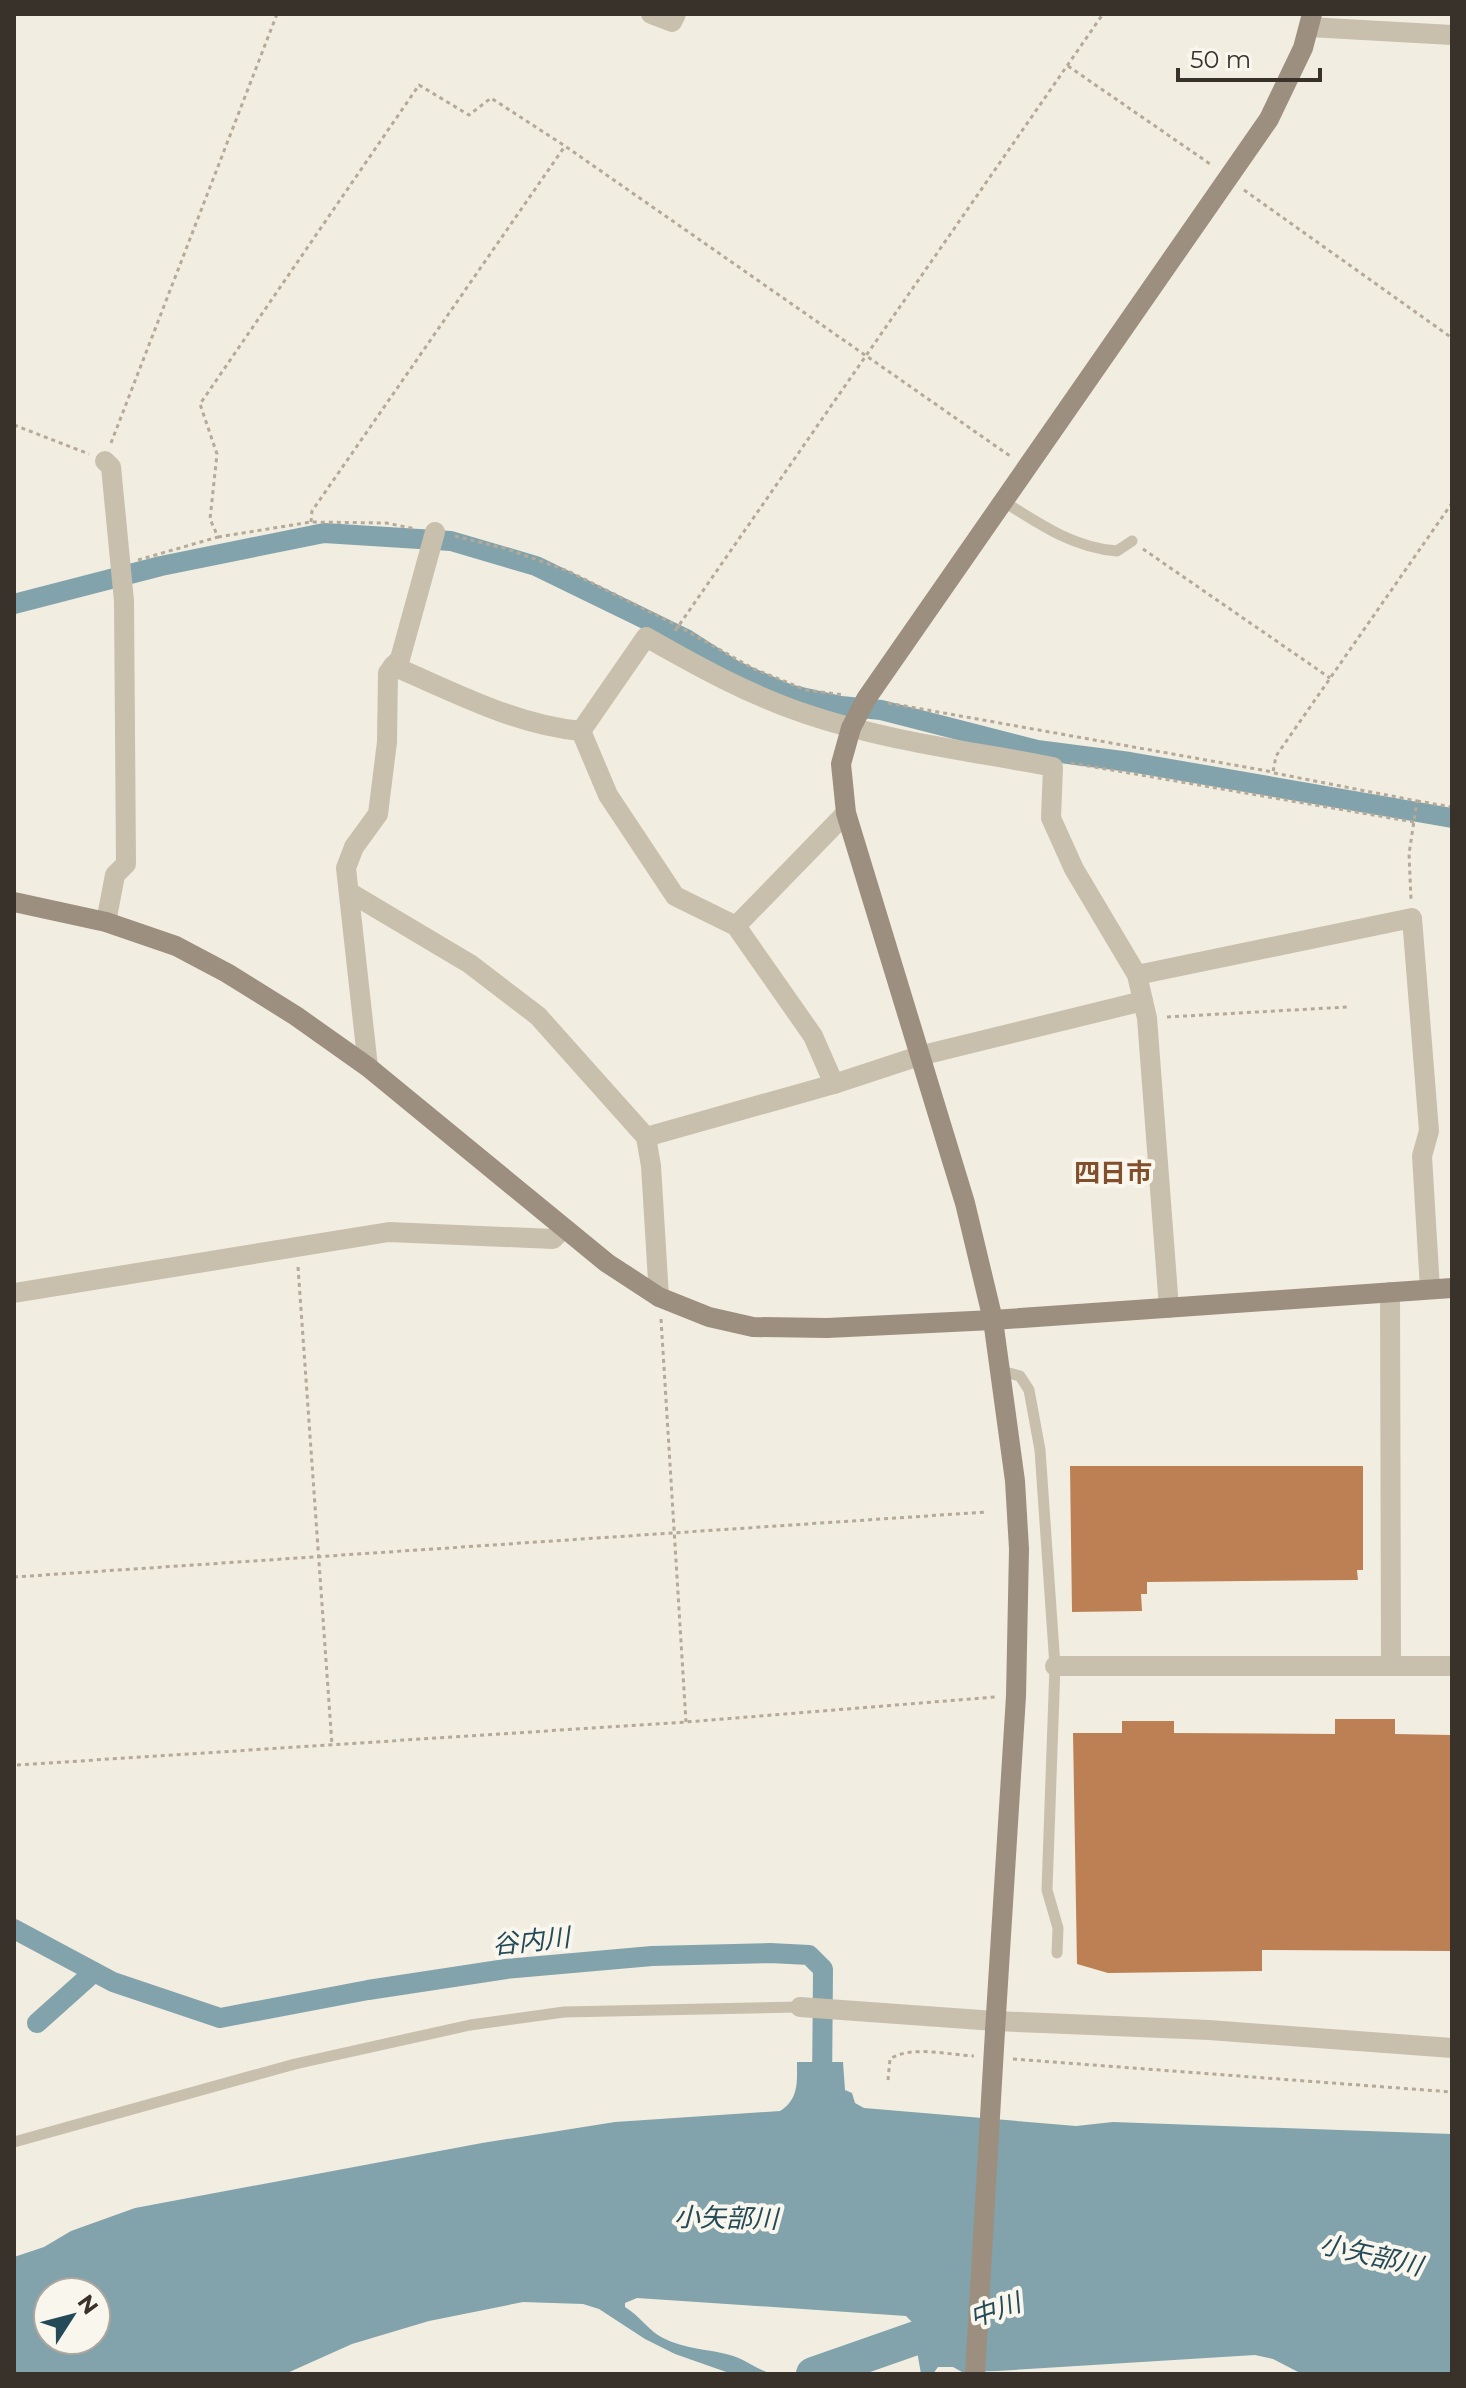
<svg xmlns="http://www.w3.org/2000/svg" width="1466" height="2388" viewBox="0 0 1466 2388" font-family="Montserrat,'Noto Sans JP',sans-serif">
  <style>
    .water { fill: #82a3ac; fill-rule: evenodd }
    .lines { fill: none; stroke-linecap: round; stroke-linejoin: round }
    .canal { stroke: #82a3ac; stroke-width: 20 }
    .river { stroke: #82a3ac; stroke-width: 34 }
    .building { fill: #bc8054 }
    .path { stroke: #b5a998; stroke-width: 3; stroke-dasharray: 4 4; stroke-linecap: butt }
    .lane { stroke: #c9bfad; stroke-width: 11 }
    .street { stroke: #c9bfad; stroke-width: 20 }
    .secondary { stroke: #9d8f7f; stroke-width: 20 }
    .secondary-bridge { stroke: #9d8f7f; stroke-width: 20 }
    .labels { text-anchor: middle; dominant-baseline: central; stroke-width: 8; stroke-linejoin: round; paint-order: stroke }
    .neighbourhood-label { font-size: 26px; font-weight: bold; fill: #814f2b; stroke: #f9f6ed }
    .water-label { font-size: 26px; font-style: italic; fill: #244a57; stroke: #f9f6ed }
  </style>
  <rect width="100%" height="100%" fill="#f2ede1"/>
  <!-- water -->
  <path class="water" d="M 797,2062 L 843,2062 L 845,2090 L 852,2093 L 855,2103 L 864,2108 L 1076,2126 L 1113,2122 L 1452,2134 L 1452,2374 L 1302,2374 L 1273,2359 L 1255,2355 L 997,2371 L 962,2372 L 953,2367 L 938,2367 L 933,2374 L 921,2374 L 912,2322 L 906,2316 L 637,2298 L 625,2303 L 625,2307 C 640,2316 650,2332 663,2338 C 685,2349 708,2349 730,2355 C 745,2359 756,2369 770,2373 L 732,2374 L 675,2354 L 645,2339 L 599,2309 L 583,2304 L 523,2302 L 429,2321 L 352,2344 L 285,2374 L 14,2374 L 14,2257 L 44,2247 L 71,2231 L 135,2208 L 482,2143 L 615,2122 L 780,2111 C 799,2099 797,2082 797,2062 ZM 48,2292 L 96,2292 L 96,2340 L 48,2340 Z"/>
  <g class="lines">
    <!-- canal -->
    <g class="canal">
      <path d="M 14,604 L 161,566 L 324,533 L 451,541 L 536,566 L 686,639 L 734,670 L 788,694 L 841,706 L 881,710 L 1037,750 L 1130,762 L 1452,818"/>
      <path d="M 14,1929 L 113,1982 L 220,2018 L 368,1990 L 506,1969 L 652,1956 L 770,1953 L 809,1955 L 823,1969 L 822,2090"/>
      <path d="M 37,2023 L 94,1972"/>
    </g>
    <!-- river -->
    <path class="river" d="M 813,2374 L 956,2324"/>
  </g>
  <!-- building -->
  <g class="building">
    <path d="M 1070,1466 L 1363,1466 L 1363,1570 L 1357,1570 L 1358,1580 L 1147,1582 L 1147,1594 L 1141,1594 L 1142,1611 L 1072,1612 Z"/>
    <path d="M 1335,1719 L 1395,1719 L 1395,1734 L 1451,1735 L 1451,1951 L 1262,1950 L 1262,1971 L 1108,1973 L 1077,1964 L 1073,1733 L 1122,1733 L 1122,1721 L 1174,1721 L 1174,1733 L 1335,1734 Z"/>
  </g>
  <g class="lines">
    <!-- path -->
    <g class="path">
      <path d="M 1068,66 L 1213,166"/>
      <path d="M 1244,190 L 1452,338"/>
      <path d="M 14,425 L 89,454"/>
      <path d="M 111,443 L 277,14"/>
      <path d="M 311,522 L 312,511 L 565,146"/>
      <path d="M 455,536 L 507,549 L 568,571 L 678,626 L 754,669 L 806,690 L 845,695"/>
      <path d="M 218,537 L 311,522 L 386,523 L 416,529"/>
      <path d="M 1143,549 L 1330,678"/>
      <path d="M 138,560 L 218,537 L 210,519 L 217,454 L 200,404 L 419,85 L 469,115 L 491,98 L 565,146 L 1010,456"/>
      <path d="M 675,631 L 1103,14"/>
      <path d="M 888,703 L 1273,772 L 1276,756 L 1452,503"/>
      <path d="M 1071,763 L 1414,822"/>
      <path d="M 1274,773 L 1417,801 L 1409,854 L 1411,899"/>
      <path d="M 1417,801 L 1452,807"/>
      <path d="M 1167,1017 L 1347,1007"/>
      <path d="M 298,1267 L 332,1745"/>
      <path d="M 661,1319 L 686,1722"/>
      <path d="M 14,1577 L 986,1512"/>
      <path d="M 17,1765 L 686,1722 L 995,1697"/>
      <path d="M 1013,2059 L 1452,2092"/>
      <path d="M 888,2080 L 890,2059 C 911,2045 949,2055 974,2056"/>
    </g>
    <!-- lane -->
    <g class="lane">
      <path d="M 1003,501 C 1039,524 1074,548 1117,551 L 1132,541"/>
      <path d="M 999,1374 L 1009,1373 L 1020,1376 L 1029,1390 L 1040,1450 L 1055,1666 L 1047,1890 L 1058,1928 L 1057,1953"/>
      <path d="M 14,2142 L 295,2064 L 470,2025 L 564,2012 L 800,2007"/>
    </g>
    <!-- street -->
    <g class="street">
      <path d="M 651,14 L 672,22 L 676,14"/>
      <path d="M 1309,27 L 1452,35"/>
      <path d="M 105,461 L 111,467 L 124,601 L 126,864 L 115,875 L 106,922"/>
      <path d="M 435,532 L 400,659 L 393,666 C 454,692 515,725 581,731"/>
      <path d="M 349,892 L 470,964 L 538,1016 L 646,1137 L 651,1166 L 659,1297"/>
      <path d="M 736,926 L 846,813"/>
      <path d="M 1137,975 L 1412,918 L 1429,1131 L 1422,1156 L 1430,1289"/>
      <path d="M 368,1067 L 346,868 L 354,847 L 378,814 L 387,742 L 388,673 L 393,666"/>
      <path d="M 834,1084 L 813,1036 L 736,926 L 675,896 L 608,795 L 581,731 L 646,637 C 697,666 749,695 806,714 C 885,741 971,751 1053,767 L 1051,818 L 1074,869 L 1137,975 L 1147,1018 L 1169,1308"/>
      <path d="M 646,1137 L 834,1084 L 919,1056 L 1143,1001"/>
      <path d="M 1390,1292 L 1391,1666"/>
      <path d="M 14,1293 L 389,1232 L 553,1239 L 563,1229"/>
      <path d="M 1055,1666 L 1452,1666"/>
      <path d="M 800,2007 L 995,2021 L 1209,2030 L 1452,2048"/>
    </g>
    <!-- secondary -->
    <g class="secondary">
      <path d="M 14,902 L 106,922 L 176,946 L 227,973 L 296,1016 L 368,1067 L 607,1263 L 659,1297 L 709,1317 L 753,1327 L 827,1328 L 993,1320 L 1452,1288"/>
      <path d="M 995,2031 L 1016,1696 L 1019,1549 L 1015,1481 L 993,1320 L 965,1203 L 846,813 L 841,764 L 851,728 L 866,699 L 1269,119 L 1303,48 L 1312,14"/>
    </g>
    <!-- secondary-bridge -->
    <path class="secondary-bridge" d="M 975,2374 L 995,2031"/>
  </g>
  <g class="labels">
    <!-- neighbourhood labels -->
    <g class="neighbourhood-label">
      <text x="1113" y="1173">四日市</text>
    </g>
    <!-- water labels -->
    <g class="water-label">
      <text transform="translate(531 1941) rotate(-6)">谷内川</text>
      <text transform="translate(726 2218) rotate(1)">小矢部川</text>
      <text transform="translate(1371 2255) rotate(13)">小矢部川</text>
      <text transform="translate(995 2310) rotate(-19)">中川</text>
    </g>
  </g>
  <!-- border -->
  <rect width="1466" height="2388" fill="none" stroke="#38322b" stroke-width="32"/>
  <!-- north arrow -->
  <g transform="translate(72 2316) rotate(54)"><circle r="38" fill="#f9f6ed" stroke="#aca89f" stroke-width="2"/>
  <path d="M0-6L14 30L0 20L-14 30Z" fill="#244a57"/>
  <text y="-12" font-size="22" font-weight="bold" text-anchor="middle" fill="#38322b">N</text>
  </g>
  <!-- scale -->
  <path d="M1178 68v12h142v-12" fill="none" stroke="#38322b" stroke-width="4"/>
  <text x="1190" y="68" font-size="24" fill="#38322b" stroke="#f9f6ed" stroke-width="6" paint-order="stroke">50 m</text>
</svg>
